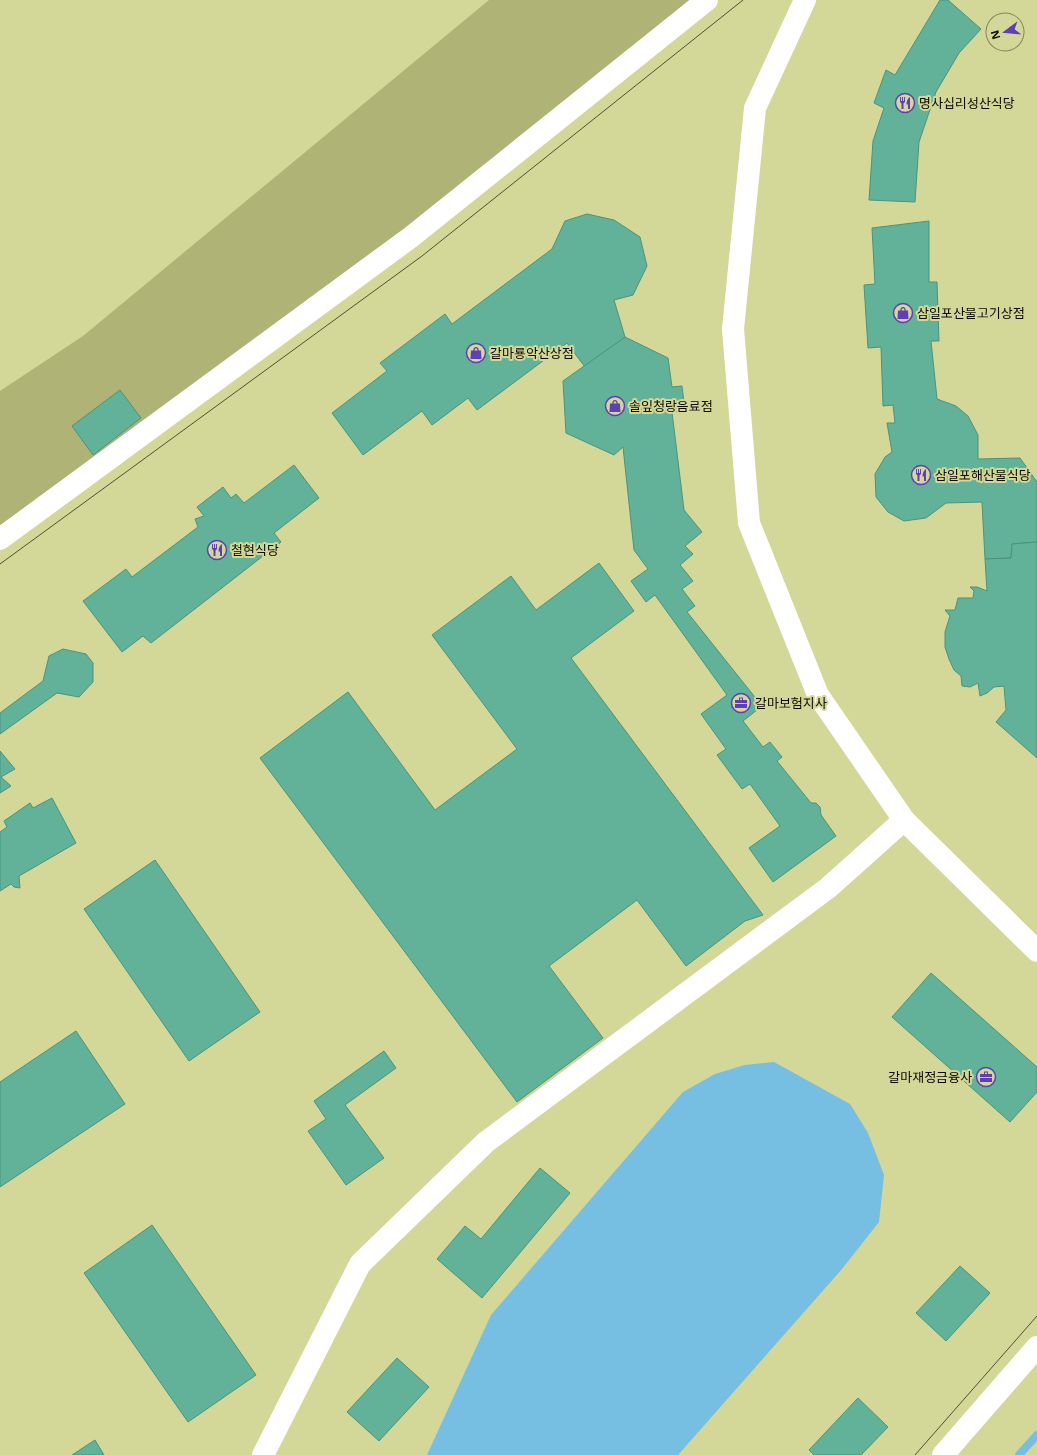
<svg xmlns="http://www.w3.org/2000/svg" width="1037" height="1455" viewBox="0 0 1037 1455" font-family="'Open Sans','Noto Sans KR',sans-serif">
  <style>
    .green { fill: #afb375 }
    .water { fill: #76bee2 }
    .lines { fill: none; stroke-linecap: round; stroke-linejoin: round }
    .stream { stroke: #76bee2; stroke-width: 8 }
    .building { fill: #61b298; stroke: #4a947d }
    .street { stroke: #fff; stroke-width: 22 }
    .secondary { stroke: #fff; stroke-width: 22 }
    .tram { stroke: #4f5133; stroke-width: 1 }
    .labels { text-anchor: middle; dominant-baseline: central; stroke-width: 4; stroke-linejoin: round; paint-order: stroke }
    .poi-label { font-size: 13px; fill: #0c0c00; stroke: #d3d798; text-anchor: start }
  </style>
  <rect width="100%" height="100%" fill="#d3d798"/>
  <!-- green -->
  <path class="green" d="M 489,0 L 707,0 L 0,539 L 0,391 L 83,336 Z"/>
  <!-- water -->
  <path class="water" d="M 774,1062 L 850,1104 L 868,1133 L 884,1175 L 879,1222 L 842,1269 L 678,1455 L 427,1455 L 491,1315 L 683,1092 L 715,1074 L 745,1065 Z"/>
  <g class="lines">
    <!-- stream -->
    <path class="stream" d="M 1019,1455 L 1037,1435"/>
  </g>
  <!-- building -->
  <g class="building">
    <path d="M 940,0 L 948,0 L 981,29 L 959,53 L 936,92 L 919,142 L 915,202 L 869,200 L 873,141 L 884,108 L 874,103 L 886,70 L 895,75 Z"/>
    <path d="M 587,214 L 614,220 L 640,237 L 647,266 L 633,295 L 614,300 L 625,337 L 585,367 L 567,343 L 477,410 L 468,398 L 432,425 L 422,411 L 363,455 L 332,413 L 387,371 L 380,363 L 445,314 L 452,324 L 552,249 L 565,221 Z"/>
    <path d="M 929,221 L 929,282 L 937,282 L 939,341 L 931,341 L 937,399 L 956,406 L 968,416 L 978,435 L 978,459 L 1020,458 L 1037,482 L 1037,542 L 1012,544 L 1011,558 L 985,559 L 982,502 L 946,503 L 926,518 L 904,521 L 888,512 L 876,497 L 875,474 L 885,457 L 892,452 L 887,423 L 895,423 L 893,405 L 883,406 L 881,347 L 868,348 L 864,285 L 875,284 L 872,228 Z"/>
    <path d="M 625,337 L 668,358 L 672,387 L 682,386 L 685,411 L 672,412 L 684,510 L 702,532 L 685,546 L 693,554 L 680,565 L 693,581 L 682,589 L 695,606 L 687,612 L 762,706 L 743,721 L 763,747 L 770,742 L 782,757 L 777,761 L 811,803 L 816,803 L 820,807 L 821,815 L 836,836 L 773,882 L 749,848 L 780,826 L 750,784 L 742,789 L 717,755 L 726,749 L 701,714 L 727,695 L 655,595 L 646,602 L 631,581 L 648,569 L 634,550 L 623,447 L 614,455 L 566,433 L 563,381 Z"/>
    <path d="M 120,390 L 141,418 L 93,455 L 72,426 Z"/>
    <path d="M 294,465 L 319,498 L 274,533 L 281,542 L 151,643 L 143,636 L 122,652 L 83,601 L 126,569 L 132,577 L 198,527 L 195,519 L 204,516 L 197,507 L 223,487 L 231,498 L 236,494 L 244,503 Z"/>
    <path d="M 1037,542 L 1037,758 L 996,722 L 1006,710 L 1004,686 L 994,687 L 987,693 L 980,696 L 978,683 L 970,687 L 962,686 L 961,676 L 954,670 L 949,659 L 945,647 L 945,632 L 950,616 L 945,610 L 955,610 L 958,598 L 973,598 L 974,591 L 970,587 L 977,587 L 987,591 L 985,559 L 1011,558 L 1012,544 Z"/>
    <path d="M 599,563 L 634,611 L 571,658 L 763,915 L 745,921 L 686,966 L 637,900 L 549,966 L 603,1038 L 517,1102 L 260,758 L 348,692 L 435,810 L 517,749 L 432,635 L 511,576 L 536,610 Z"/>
    <path d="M 63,649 L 86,654 L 93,663 L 93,682 L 79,697 L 57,693 L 0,734 L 0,713 L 43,681 L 49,656 Z"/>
    <path d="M 0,751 L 15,769 L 1,777 L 11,786 L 0,793 Z"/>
    <path d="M 52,798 L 76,843 L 19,876 L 20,888 L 14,887 L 11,884 L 0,891 L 0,832 L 7,827 L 4,821 L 30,803 L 33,808 Z"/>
    <path d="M 155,860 L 260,1012 L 189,1061 L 84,909 Z"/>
    <path d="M 931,973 L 1037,1067 L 1037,1092 L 1010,1122 L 892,1017 Z"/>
    <path d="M 76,1031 L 125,1104 L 0,1187 L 0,1082 Z"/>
    <path d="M 384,1051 L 396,1068 L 345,1105 L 384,1158 L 346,1185 L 308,1131 L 326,1119 L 314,1101 Z"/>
    <path d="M 540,1168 L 570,1193 L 482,1298 L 437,1259 L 465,1226 L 481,1239 Z"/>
    <path d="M 152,1225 L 256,1375 L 188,1422 L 84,1273 Z"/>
    <path d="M 960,1266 L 990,1293 L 946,1341 L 916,1313 Z"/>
    <path d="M 397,1358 L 429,1387 L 379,1441 L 347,1412 Z"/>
    <path d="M 858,1398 L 888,1427 L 861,1455 L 814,1455 L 809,1450 Z"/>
    <path d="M 95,1440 L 104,1455 L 72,1455 Z"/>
  </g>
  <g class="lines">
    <!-- street -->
    <g class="street">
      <path d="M 904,820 L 1037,951"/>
      <path d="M 263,1455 L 360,1264 L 486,1142 L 828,888 L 904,820 L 818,695 L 749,523 L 733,329 L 755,108 L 805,0"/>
      <path d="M 943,1455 L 1037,1347"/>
    </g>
    <!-- secondary -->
    <path class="secondary" d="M 0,539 L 411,237 L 707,0"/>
    <!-- tram -->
    <g class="tram">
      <path d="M 0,564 L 422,256 L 743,0"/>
      <path d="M 915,1455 L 1037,1316"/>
    </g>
  </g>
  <!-- icons -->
  <defs>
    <g id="restaurant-ring" transform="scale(1)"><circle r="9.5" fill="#d3d798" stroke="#603eb6" stroke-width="1.5"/><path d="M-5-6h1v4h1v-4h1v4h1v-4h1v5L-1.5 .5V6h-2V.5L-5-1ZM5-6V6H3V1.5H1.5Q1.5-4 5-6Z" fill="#603eb6"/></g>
    <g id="shop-ring" transform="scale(1)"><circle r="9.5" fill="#d3d798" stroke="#603eb6" stroke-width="1.5"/><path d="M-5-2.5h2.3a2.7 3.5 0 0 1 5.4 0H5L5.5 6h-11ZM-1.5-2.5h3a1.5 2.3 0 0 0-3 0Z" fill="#603eb6"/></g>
    <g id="office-ring" transform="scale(1)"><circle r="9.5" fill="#d3d798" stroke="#603eb6" stroke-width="1.5"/><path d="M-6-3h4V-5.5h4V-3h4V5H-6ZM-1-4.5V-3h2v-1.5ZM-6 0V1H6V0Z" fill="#603eb6"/></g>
  </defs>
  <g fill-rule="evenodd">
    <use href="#restaurant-ring" x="905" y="103"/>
    <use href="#shop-ring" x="903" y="313"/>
    <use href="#shop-ring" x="476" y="353"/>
    <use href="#shop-ring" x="615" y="406"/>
    <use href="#restaurant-ring" x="921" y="475"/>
    <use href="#restaurant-ring" x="217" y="550"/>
    <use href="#office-ring" x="741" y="703"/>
    <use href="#office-ring" x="986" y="1077"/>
  </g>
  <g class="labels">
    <!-- poi labels -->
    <g class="poi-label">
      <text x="919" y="103">명사십리성산식당</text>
      <text x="917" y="313">삼일포산물고기상점</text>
      <text x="490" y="353">갈마룡악산상점</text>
      <text x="629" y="406">솔잎청랑음료점</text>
      <text x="935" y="475">삼일포해산물식당</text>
      <text x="231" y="550">철현식당</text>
      <text x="755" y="703">갈마보험지사</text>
      <text x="972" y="1077" text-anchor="end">갈마재정금융사</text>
    </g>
  </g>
  <!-- north arrow -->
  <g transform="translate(1005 32) rotate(254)"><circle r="19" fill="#d3d798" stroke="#83865b"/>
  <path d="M0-3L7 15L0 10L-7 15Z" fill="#603eb6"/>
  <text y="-6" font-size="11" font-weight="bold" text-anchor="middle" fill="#0c0c00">N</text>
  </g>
</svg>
